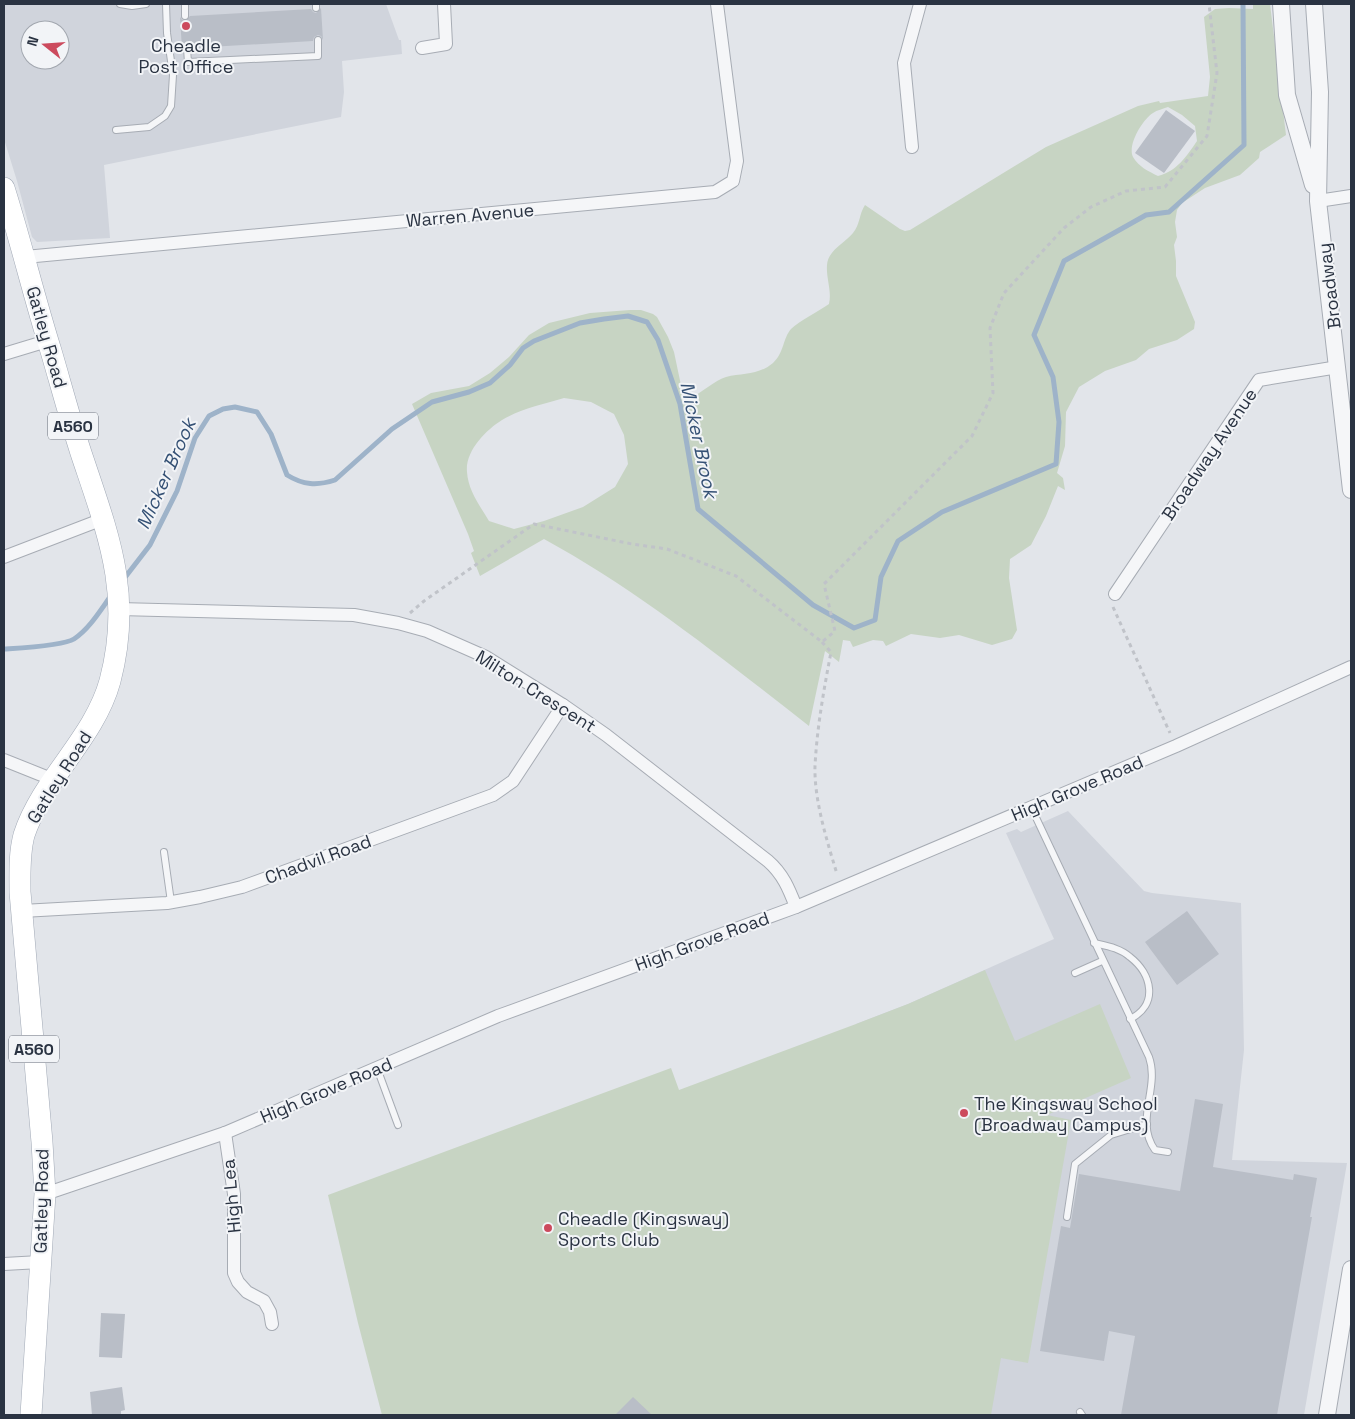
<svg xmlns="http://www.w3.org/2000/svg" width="1355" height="1419" viewBox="0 0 1355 1419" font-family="'Space Grotesk',sans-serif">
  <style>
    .built { fill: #d0d4dc; fill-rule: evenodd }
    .green { fill: #c7d4c3; fill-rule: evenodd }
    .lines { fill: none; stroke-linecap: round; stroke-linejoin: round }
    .stream { stroke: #9eb3c9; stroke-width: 5 }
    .building { fill: #b9bec7 }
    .service-casing { stroke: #a7acb4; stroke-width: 8 }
    .minor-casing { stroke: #a7acb4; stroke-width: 14 }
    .tertiary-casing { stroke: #a7acb4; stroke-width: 18 }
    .primary-casing { stroke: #a1a9b6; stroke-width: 22 }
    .path { stroke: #c0c3c9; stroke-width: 3; stroke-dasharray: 4 4; stroke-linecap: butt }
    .service { stroke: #f5f6f8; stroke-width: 6 }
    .minor { stroke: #f5f6f8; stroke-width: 12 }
    .tertiary { stroke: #f5f6f8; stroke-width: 16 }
    .primary { stroke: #fff; stroke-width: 21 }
    .poi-dot { fill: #cc4a5d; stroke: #f2f4f7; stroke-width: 2 }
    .labels { text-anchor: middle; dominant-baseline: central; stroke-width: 4; stroke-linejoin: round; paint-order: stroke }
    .shield { fill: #f2f4f7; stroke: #666d78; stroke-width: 1 }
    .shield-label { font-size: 16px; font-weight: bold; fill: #2a3342 }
    .poi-label { font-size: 18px; fill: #2a3342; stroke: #f2f4f7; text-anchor: start }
    .street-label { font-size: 18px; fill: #2a3342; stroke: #f2f4f7 }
    .water-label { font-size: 19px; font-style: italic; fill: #355175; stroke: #f2f4f7 }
  </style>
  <rect width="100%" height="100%" fill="#e2e5ea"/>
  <!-- built -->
  <g class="built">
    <path d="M 4,4 L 386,4 L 399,40 L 401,40 L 402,54 L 342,61 L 344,92 L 341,117 L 104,165 L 110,238 L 37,242 L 32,237 L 17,181 L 4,139 ZM 30,30 L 60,30 L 60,60 L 30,60 Z"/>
    <path d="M 1068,811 L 1144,891 L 1152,893 L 1241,903 L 1244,1050 L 1232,1160 L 1347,1163 L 1304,1415 L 655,1415 L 856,1024 L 908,1004 L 1054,939 L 1006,833 L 1017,829 L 1021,832 Z"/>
  </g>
  <!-- green -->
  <g class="green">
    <path d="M 1253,4 L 1270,4 L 1286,135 L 1260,152 L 1259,158 L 1240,175 L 1205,188 L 1182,203 L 1177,210 L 1175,222 L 1177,237 L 1174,245 L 1176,261 L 1176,276 L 1195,322 L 1194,329 L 1177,340 L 1149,349 L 1136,360 L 1105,371 L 1079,387 L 1066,412 L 1065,446 L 1057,473 L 1063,478 L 1065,490 L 1058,486 L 1046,516 L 1031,545 L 1010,559 L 1009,578 L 1017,630 L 1012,639 L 992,645 L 959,635 L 940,638 L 911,634 L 886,646 L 883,641 L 873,640 L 853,647 L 850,641 L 843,640 L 839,662 L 825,651 L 809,726 C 723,659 639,591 544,539 L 480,576 L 471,553 L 474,551 L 468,534 L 412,404 L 431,393 L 469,386 L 490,373 L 509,357 L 529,335 L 549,323 L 590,313 L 630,310 L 641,310 L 653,314 L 657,317 L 668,337 L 674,352 L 682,390 L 690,399 C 700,393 716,380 726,377 C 743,373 759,375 773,363 C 784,353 783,338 791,329 C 799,321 819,311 829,304 C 832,290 826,279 827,265 C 828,250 845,243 853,233 C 860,225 859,214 865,205 L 900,229 L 905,231 L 910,230 L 1046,147 L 1138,106 L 1159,101 L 1160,103 L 1208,96 L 1210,77 L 1204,17 L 1215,9 L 1229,8 L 1253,9 ZM 1168,107 L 1182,115 L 1195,126 L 1197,141 C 1186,157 1177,171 1158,176 C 1148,171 1139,167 1133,157 C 1127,145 1143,119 1153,113 C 1157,110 1163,109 1168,107 ZM 564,398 L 591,402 L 614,414 L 624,435 L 628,464 L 615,487 L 583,507 L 544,521 L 514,529 L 489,521 C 480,506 468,490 467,472 C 465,451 486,430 502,420 C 520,409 544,404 564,398 Z"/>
    <path d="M 985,970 L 1015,1041 L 1100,1004 L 1131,1078 L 1047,1115 L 1071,1120 L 1028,1363 L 1001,1358 L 991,1415 L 382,1415 L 358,1323 L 328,1195 L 671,1068 L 679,1090 L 856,1024 L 908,1004 Z"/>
  </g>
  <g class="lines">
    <!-- stream -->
    <g class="stream">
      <path d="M 123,580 L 150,545 L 177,491 L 195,438 L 209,416 L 223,409 L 235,407 L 257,412 L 271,434 L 287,475 C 303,485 317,486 335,480 L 392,429 L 432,402 L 469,392 L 490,383 L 510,365 L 523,348 L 534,341 L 580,323 L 604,319 L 628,316 L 647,322 L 658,340 L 680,404 L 698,509 L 813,605 L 854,628 L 875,620 L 881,577 L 898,541 L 942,512 L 1056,464 L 1059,422 L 1053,377 L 1034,335 L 1064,261 L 1146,215 L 1169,212 L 1244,145 L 1243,4"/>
      <path d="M 4,649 C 19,648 63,646 74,639 C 89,629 100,611 110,597"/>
    </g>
  </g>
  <!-- building -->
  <g class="building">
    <path d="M 321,8 L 323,40 L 321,36 L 318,35 L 314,37 L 313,41 L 192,48 L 187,44 L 184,45 L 182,49 L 180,17 L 182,20 L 185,21 L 190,16 L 311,9 L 313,12 L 316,13 Z"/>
    <path d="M 1166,110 L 1195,131 L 1164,173 L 1135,153 Z"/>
    <path d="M 1187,911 L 1219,954 L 1177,985 L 1145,942 Z"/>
    <path d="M 1195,1099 L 1223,1104 L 1213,1167 L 1293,1180 L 1294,1174 L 1317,1178 L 1310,1217 L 1312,1217 L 1277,1415 L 1121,1415 L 1135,1336 L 1109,1331 L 1104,1361 L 1040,1351 L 1061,1226 L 1070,1228 L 1079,1174 L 1180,1191 Z"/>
    <path d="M 101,1313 L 125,1314 L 122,1358 L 99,1357 Z"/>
    <path d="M 122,1387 L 125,1410 L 121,1411 L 121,1415 L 92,1415 L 90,1392 Z"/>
    <path d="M 633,1397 L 652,1415 L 615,1415 Z"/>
  </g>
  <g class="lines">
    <!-- service casing -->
    <g class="service-casing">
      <g id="service">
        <path d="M 120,4 L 132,6 L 146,4"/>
        <path d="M 185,4 L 185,16"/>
        <path d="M 316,4 L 316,8"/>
        <path d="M 187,49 L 188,62 L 318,56 L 318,40"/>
        <path d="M 116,130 L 149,127 L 165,116 L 171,106 L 173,75 L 167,33 L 166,4"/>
        <path d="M 1031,807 L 1149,1057 C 1160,1088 1134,1121 1155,1150 L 1168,1152"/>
        <path d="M 164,852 L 171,902"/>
        <path d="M 1094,943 C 1107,946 1120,948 1130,957 C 1152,974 1159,1005 1130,1019"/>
        <path d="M 1075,973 L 1102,961"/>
        <path d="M 377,1068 L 398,1125"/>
        <path d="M 1067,1217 L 1075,1164 L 1111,1135 L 1147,1124"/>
        <path d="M 1080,1412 L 1082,1415"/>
      </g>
    </g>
    <!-- minor casing -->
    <g class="minor-casing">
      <g id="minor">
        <path d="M 422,48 L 446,44 L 444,4"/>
        <path d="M 912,147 L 904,63 L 920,4"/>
        <path d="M 1318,201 L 1351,196"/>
        <path d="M 25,257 L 715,192 L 733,181 L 737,161 L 717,4"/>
        <path d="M 4,354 L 47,341"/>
        <path d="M 4,557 L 103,519"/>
        <path d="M 1115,594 L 1259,380 L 1338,367"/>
        <path d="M 119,609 L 354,615 L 398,623 L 427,631 L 486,657 L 563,705 L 606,735 L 768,861 C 783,874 789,889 796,907"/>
        <path d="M 4,760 L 54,780"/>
        <path d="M 22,911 L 167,903 L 200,897 L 242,887 L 493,795 L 513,781 L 563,705"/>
        <path d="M 225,1133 L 234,1194 L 234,1273 L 238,1282 L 247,1292 L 264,1301 L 270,1312 L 272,1324"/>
        <path d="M 45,1194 L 225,1133 L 498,1016 L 796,907 L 1176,746 L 1351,667"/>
        <path d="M 4,1264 L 40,1262"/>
      </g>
    </g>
    <!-- tertiary casing -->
    <g class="tertiary-casing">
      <g id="tertiary">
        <path d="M 1281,4 L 1287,95 L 1313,185"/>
        <path d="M 1314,4 L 1320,92 L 1318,201 L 1351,490"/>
        <path d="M 1327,1415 L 1351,1269"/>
      </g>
    </g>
    <!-- primary casing -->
    <g class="primary-casing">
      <path id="primary" d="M 4,188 C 21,242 34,297 51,351 C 61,385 70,419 81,453 C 108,534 133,594 110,681 C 94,739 43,778 24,835 C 19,854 20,873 20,892 L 42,1142 L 45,1194 L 31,1415"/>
    </g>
    <!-- path -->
    <g class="path">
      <path d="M 1113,607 L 1170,733"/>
      <path d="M 410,613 L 424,601 L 534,524 L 632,544 L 667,549 L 736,576 L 822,642 L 835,631 L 824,584 L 972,436 L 993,393 L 990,328 L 1004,293 L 1064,228 L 1091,207 L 1126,191 L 1165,187 L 1207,136 L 1217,73 L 1209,4"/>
      <path d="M 822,642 L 831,652 C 824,689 817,727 815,766 C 814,800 827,841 837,874"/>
    </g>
    <!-- service -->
    <use href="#service" class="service"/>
    <!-- minor -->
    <use href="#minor" class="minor"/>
    <!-- tertiary -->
    <use href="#tertiary" class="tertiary"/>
    <!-- primary -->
    <use href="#primary" class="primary"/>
  </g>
  <!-- markers -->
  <g class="poi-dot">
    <circle cx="186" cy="26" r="5"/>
    <circle cx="964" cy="1113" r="5"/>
    <circle cx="548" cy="1228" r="5"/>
  </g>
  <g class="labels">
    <!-- shield labels -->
    <g class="shield">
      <rect x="48" y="412.5" width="50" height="27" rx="4"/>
      <rect x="9" y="1035.5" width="50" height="27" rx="4"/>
    </g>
    <g class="shield-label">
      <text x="73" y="426">A560</text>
      <text x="34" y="1049">A560</text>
    </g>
    <!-- poi labels -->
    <g class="poi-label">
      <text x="186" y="45" text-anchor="middle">Cheadle<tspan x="186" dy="21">Post Office</tspan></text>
      <text x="974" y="1103">The Kingsway School<tspan x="974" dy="21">(Broadway Campus)</tspan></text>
      <text x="558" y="1218">Cheadle (Kingsway)<tspan x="558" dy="21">Sports Club</tspan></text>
    </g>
    <!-- street labels -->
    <g class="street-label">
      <text transform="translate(470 215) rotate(-5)">Warren Avenue</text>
      <text transform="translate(1329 286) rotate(-97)">Broadway</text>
      <text transform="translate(47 337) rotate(74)">Gatley Road</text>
      <text transform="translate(1209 454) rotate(-56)">Broadway Avenue</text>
      <text transform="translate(536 691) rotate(32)">Milton Crescent</text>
      <text transform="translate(59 777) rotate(-58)">Gatley Road</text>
      <text transform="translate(1077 788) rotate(-23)">High Grove Road</text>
      <text transform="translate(318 859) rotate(-20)">Chadvil Road</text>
      <text transform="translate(702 941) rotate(-20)">High Grove Road</text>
      <text transform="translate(326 1090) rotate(-23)">High Grove Road</text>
      <text transform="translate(231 1196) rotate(-95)">High Lea</text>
      <text transform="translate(41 1201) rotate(-89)">Gatley Road</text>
    </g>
    <!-- water labels -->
    <g class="water-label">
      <text transform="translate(699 440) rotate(78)">Micker Brook</text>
      <text transform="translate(166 474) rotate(-66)">Micker Brook</text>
    </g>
  </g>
  <!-- border -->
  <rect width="1355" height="1419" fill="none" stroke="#2a3342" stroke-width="10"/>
  <!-- north arrow -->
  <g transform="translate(45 45) rotate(287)"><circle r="24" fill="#f2f4f7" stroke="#a2a7af"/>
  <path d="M0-4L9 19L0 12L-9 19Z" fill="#cc4a5d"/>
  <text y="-8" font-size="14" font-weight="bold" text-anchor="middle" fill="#2a3342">N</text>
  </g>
</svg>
